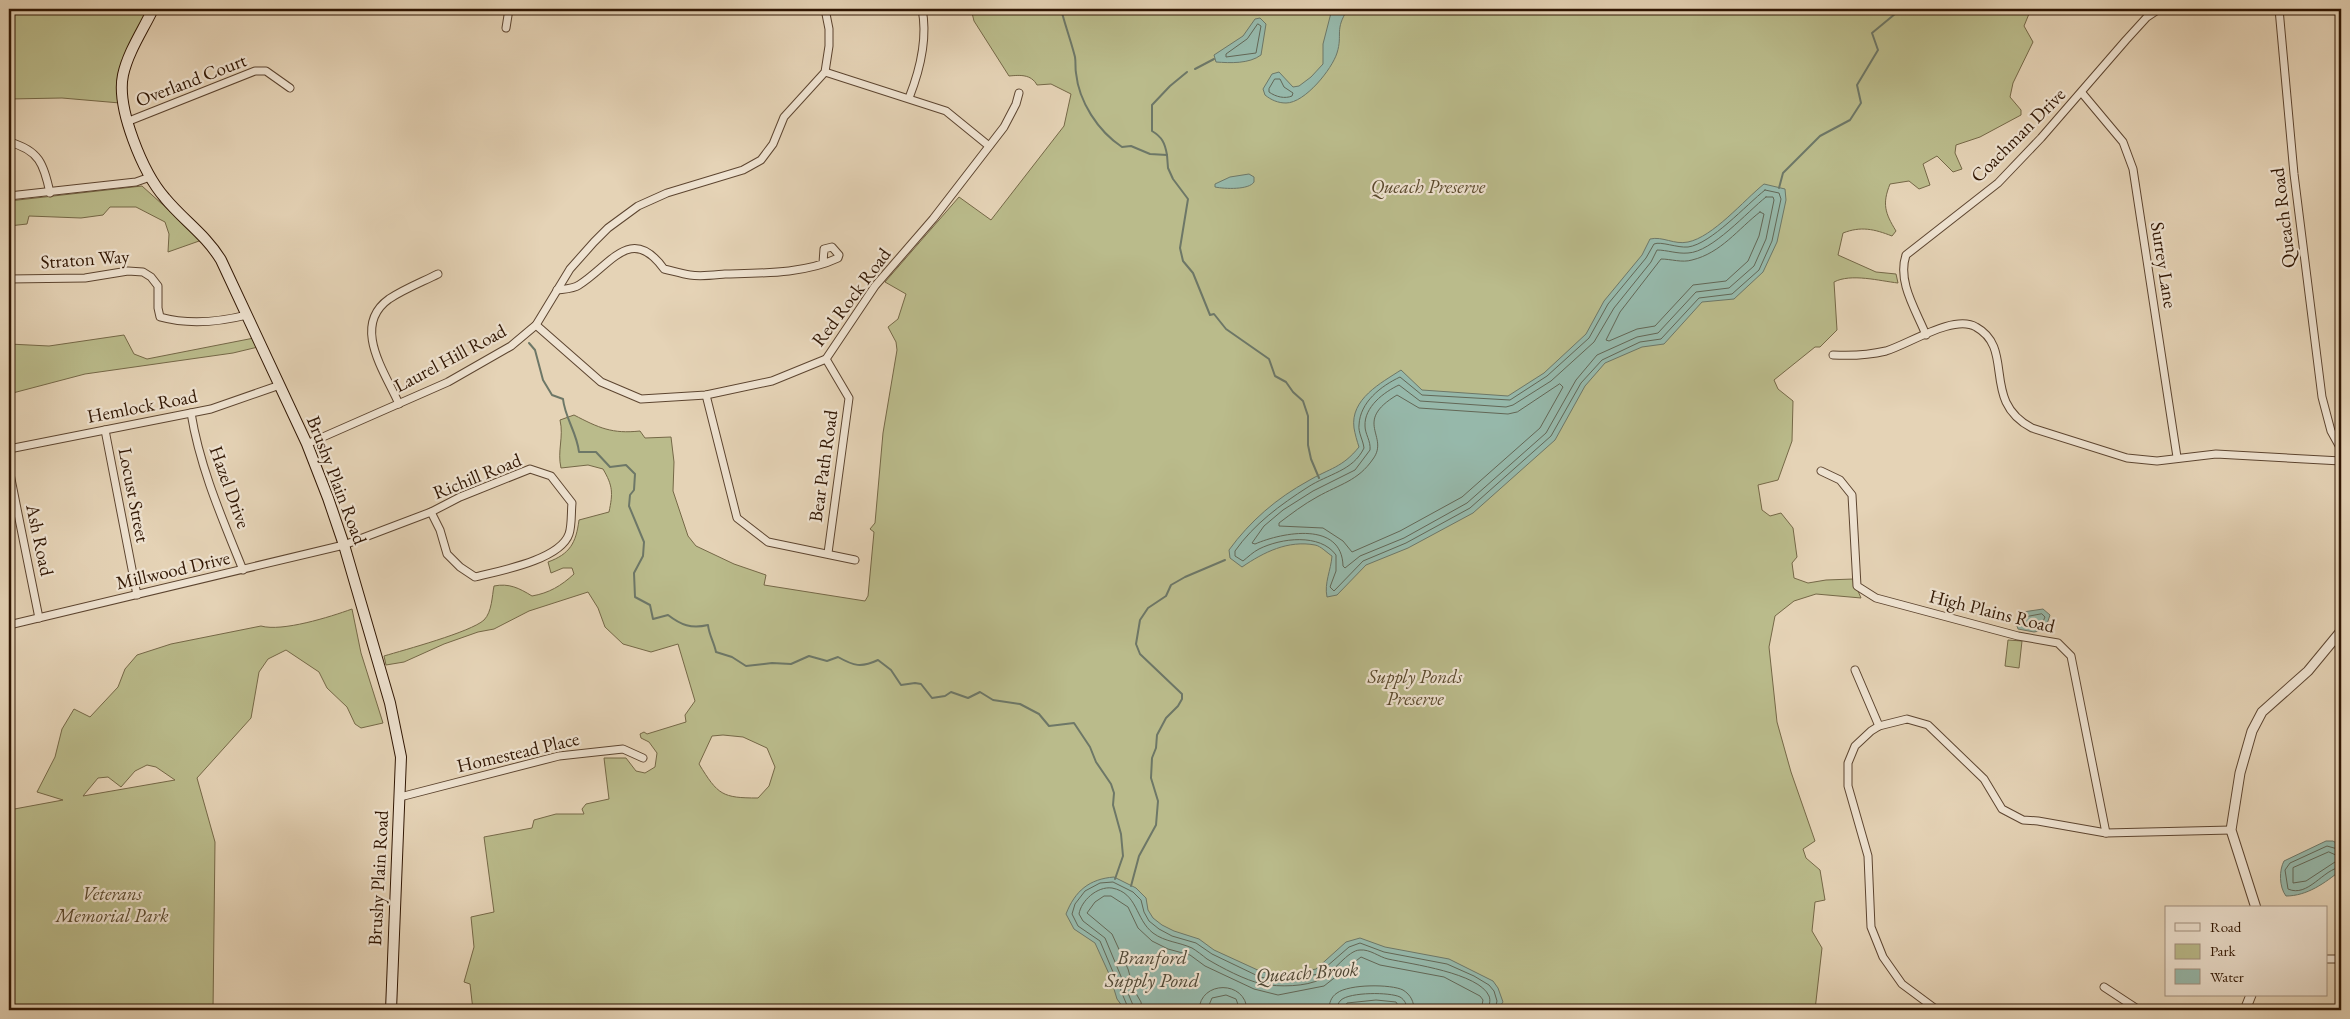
<svg xmlns="http://www.w3.org/2000/svg" width="2350" height="1019" viewBox="0 0 2350 1019" font-family="'EB Garamond',serif">
  <style>
    .green { fill: #babb8b; stroke: #756847; fill-rule: evenodd }
    .water { fill: #96b8aa; stroke: #6d7767 }
    .lines { fill: none; stroke-linecap: round; stroke-linejoin: round }
    .shore { stroke: #636756; stroke-width: 1 }
    .stream { stroke: #6d7767; stroke-width: 2 }
    .minor-casing { stroke: #5d4530; stroke-width: 9 }
    .tertiary-casing { stroke: #5d4530; stroke-width: 11 }
    .secondary-casing { stroke: #301603; stroke-width: 12 }
    .minor { stroke: #eee2d0; stroke-width: 7 }
    .tertiary { stroke: #eee2d0; stroke-width: 9 }
    .secondary { stroke: #eee2d0; stroke-width: 10 }
    .labels { text-anchor: middle; dominant-baseline: central; stroke-width: 4.5; stroke-linejoin: round; paint-order: stroke }
    .street-label { font-size: 19px; fill: #301603; stroke: #eee2d0 }
    .park-label { font-size: 19px; font-style: italic; fill: #59482c; stroke: #eee2d0 }
    .water-label { font-size: 20px; font-style: italic; fill: #4f4735; stroke: #eee2d0 }
  </style>
  <rect width="100%" height="100%" fill="#e5d3b6"/>
  <filter id="stains"><feTurbulence type="fractalNoise" baseFrequency=".004" numOctaves="4"/><feColorMatrix values="0 0 0 0 .2 0 0 0 0 .09 0 0 0 0 .02 0 0 0 .5 -.17"/></filter>
  <radialGradient id="worn" r=".72"><stop offset=".6" stop-color="#630" stop-opacity="0"/><stop offset="1" stop-color="#630" stop-opacity=".3"/></radialGradient>
  <!-- green -->
  <g class="green">
    <path d="M 9,9 L 149,9 L 141,26 L 120,103 L 62,98 L 9,99 Z"/>
    <path d="M 971,9 L 2031,9 L 2024,26 L 2033,42 L 2013,83 L 2010,97 L 2021,110 L 2021,115 L 1980,137 L 1956,145 L 1955,153 L 1962,169 L 1953,172 L 1937,156 L 1923,164 L 1930,185 L 1919,189 L 1909,181 L 1890,184 C 1882,204 1885,213 1896,231 L 1892,236 C 1874,229 1861,226 1843,233 L 1838,255 L 1876,272 L 1896,274 L 1898,283 C 1880,281 1851,273 1834,282 L 1837,330 L 1820,347 L 1815,347 L 1774,380 L 1778,389 L 1793,401 L 1792,441 L 1778,480 L 1758,485 L 1762,510 L 1770,516 L 1781,513 L 1793,528 L 1797,557 L 1792,563 L 1794,578 L 1808,583 L 1826,580 L 1853,579 L 1861,598 L 1816,594 L 1794,601 L 1775,616 L 1769,647 L 1777,722 L 1791,772 L 1815,841 L 1803,849 L 1806,858 L 1820,870 L 1825,900 L 1815,902 L 1812,931 L 1822,948 L 1815,1010 L 473,1010 L 470,984 L 464,982 L 474,947 L 471,917 L 494,912 L 484,837 L 532,828 L 534,820 L 556,814 L 584,814 L 582,809 L 586,804 L 609,799 L 604,758 L 626,758 L 636,771 L 645,773 L 655,767 L 657,753 L 649,742 L 641,738 L 640,734 L 644,732 L 647,734 L 686,722 L 685,715 L 695,701 L 678,644 L 651,652 L 623,644 L 605,627 L 598,608 L 588,592 L 529,611 L 494,629 L 478,632 L 444,644 L 404,662 L 386,665 L 384,656 C 404,650 471,632 484,620 C 492,612 492,596 494,586 C 509,583 519,588 532,596 C 549,593 561,586 574,574 L 572,568 L 563,568 L 551,573 L 548,562 C 570,554 576,543 579,520 L 609,512 C 613,493 613,486 603,469 L 588,465 L 561,468 C 557,451 564,437 560,420 L 574,415 C 599,428 612,434 640,431 L 645,438 L 671,437 L 674,462 L 673,491 L 688,536 L 696,546 L 734,564 L 766,575 L 764,585 L 865,601 L 868,596 L 874,532 L 870,529 L 875,523 L 883,433 L 897,350 L 896,342 L 888,327 L 898,319 L 906,294 L 885,282 L 959,197 L 991,220 L 1064,126 L 1071,94 L 1051,84 L 1037,85 C 1031,74 1020,75 1009,76 L 974,21 ZM 723,735 L 743,737 L 767,748 L 775,767 L 769,786 L 758,798 C 722,798 718,795 699,764 L 712,736 Z"/>
    <path d="M 142,186 L 202,240 L 168,252 L 169,234 L 165,222 L 136,207 L 110,207 L 103,215 L 81,218 L 29,216 L 27,224 L 9,226 L 9,201 Z"/>
    <path d="M 124,335 L 134,354 L 147,359 L 254,338 L 258,347 L 233,353 L 85,374 L 9,394 L 9,344 L 49,346 Z"/>
    <path d="M 352,609 L 361,653 L 383,723 L 361,728 L 355,724 L 347,707 L 327,688 L 319,672 L 286,650 L 268,659 L 259,672 L 251,718 L 197,778 L 215,842 L 213,1010 L 10,1010 L 9,810 L 63,800 L 37,792 L 55,757 L 62,729 L 74,709 L 90,717 L 118,687 L 125,669 L 137,655 L 171,644 L 261,626 C 282,632 330,617 352,609 ZM 147,765 L 156,767 L 175,780 L 83,796 L 98,778 L 108,777 L 121,787 L 135,771 Z"/>
    <path d="M 2008,640 L 2022,641 L 2019,668 L 2005,666 Z"/>
  </g>
  <!-- water -->
  <g class="water">
    <path d="M 1332,9 L 1348,9 C 1334,30 1343,34 1337,53 C 1332,69 1305,103 1286,103 C 1278,103 1271,100 1265,95 L 1263,89 L 1272,74 L 1279,72 L 1293,87 L 1299,86 L 1311,77 L 1323,64 L 1323,44 Z"/>
    <path d="M 1260,18 L 1266,24 L 1261,55 C 1249,64 1230,63 1216,62 L 1214,55 L 1243,36 L 1255,19 Z"/>
    <path d="M 1249,174 L 1254,177 L 1254,182 C 1249,190 1225,189 1215,187 L 1215,184 L 1230,177 Z"/>
    <path d="M 1764,184 L 1785,189 L 1786,200 L 1777,242 L 1763,272 L 1734,299 L 1702,302 L 1664,344 L 1642,347 L 1605,363 L 1585,386 L 1555,440 L 1473,513 L 1408,548 L 1366,565 L 1337,595 L 1327,597 C 1324,583 1331,570 1332,556 C 1327,553 1321,546 1315,545 C 1288,540 1264,552 1242,567 L 1230,558 L 1229,550 C 1250,521 1277,498 1308,481 C 1330,468 1342,468 1359,447 C 1357,441 1355,434 1354,428 C 1350,399 1381,383 1401,370 L 1422,390 L 1508,396 L 1544,373 L 1586,334 L 1604,301 L 1642,255 L 1650,239 C 1663,236 1674,245 1688,242 C 1713,237 1744,200 1764,184 Z"/>
    <path d="M 2043,609 L 2050,615 L 2045,630 L 2034,632 L 2018,629 L 2016,623 L 2023,612 Z"/>
    <path d="M 2326,841 L 2333,841 L 2341,846 L 2341,870 C 2325,883 2307,896 2286,896 C 2279,887 2279,870 2284,861 Z"/>
    <path d="M 1114,877 L 1136,888 L 1146,898 L 1148,910 L 1153,918 L 1162,925 L 1174,931 L 1199,939 L 1214,950 L 1262,972 L 1281,976 L 1316,969 L 1346,942 L 1360,938 L 1385,947 L 1449,959 L 1493,981 L 1498,988 L 1503,1002 L 1497,1010 L 1397,1010 L 1394,1007 L 1376,1005 L 1339,1010 L 1230,1010 L 1226,1006 L 1218,1007 L 1217,1010 L 1125,1010 L 1117,999 L 1110,976 L 1095,943 L 1074,929 L 1066,914 C 1075,891 1089,879 1114,877 Z"/>
  </g>
  <g class="lines">
    <!-- shore -->
    <g class="shore">
      <path d="M 1258,24 L 1261,26 L 1256,53 L 1226,57 L 1226,54 L 1247,39 Z"/>
      <path d="M 1275,79 L 1280,79 L 1284,87 L 1293,93 L 1292,96 C 1285,99 1276,97 1269,92 L 1269,89 Z"/>
      <path d="M 1765,190 L 1779,193 L 1781,199 L 1772,241 L 1759,270 L 1732,294 L 1699,298 L 1661,339 L 1640,342 L 1602,360 L 1581,383 L 1551,436 L 1470,508 L 1406,543 L 1363,561 L 1334,591 L 1330,587 L 1336,571 L 1336,555 C 1320,533 1281,538 1259,549 C 1253,552 1248,557 1243,561 L 1235,556 L 1235,551 C 1254,524 1280,505 1308,487 C 1328,474 1353,471 1364,448 C 1363,440 1358,432 1359,425 C 1360,402 1381,386 1400,377 L 1422,395 L 1510,400 L 1547,376 L 1589,338 L 1608,304 L 1646,258 L 1654,244 C 1661,241 1677,248 1688,247 C 1711,244 1746,205 1765,190 Z"/>
      <path d="M 1766,197 L 1773,197 L 1774,200 L 1766,239 L 1754,266 L 1729,288 L 1696,292 L 1658,333 L 1637,337 L 1597,355 L 1576,380 L 1546,433 L 1467,503 L 1404,538 L 1360,556 L 1345,568 L 1343,566 C 1342,521 1283,532 1255,544 L 1252,543 L 1264,526 L 1283,510 L 1313,491 L 1355,470 L 1370,450 C 1371,441 1365,434 1365,426 C 1364,407 1384,392 1399,385 L 1420,401 L 1506,407 L 1513,405 L 1551,381 L 1594,342 L 1614,308 L 1651,262 L 1657,250 C 1667,250 1677,254 1688,253 C 1712,252 1747,212 1766,197 Z"/>
      <path d="M 1760,212 L 1764,214 L 1759,236 L 1748,261 L 1726,281 L 1693,285 L 1655,326 L 1637,329 L 1609,341 L 1606,340 L 1620,312 L 1661,259 C 1671,259 1682,263 1692,260 C 1721,253 1738,229 1760,212 Z"/>
      <path d="M 1560,384 L 1563,387 L 1540,428 L 1462,497 L 1400,531 L 1352,552 L 1343,541 L 1323,528 L 1279,526 L 1279,523 C 1291,514 1304,504 1317,497 C 1340,484 1358,481 1373,459 C 1390,436 1352,422 1397,395 L 1419,408 L 1508,414 L 1517,412 Z"/>
      <path d="M 2042,614 L 2045,617 L 2041,626 L 2022,625 L 2026,617 Z"/>
      <path d="M 2341,850 L 2327,846 L 2290,863 L 2285,870 L 2288,889 C 2308,898 2323,869 2341,867"/>
      <path d="M 2329,852 L 2338,856 L 2338,860 L 2306,881 L 2293,883 L 2293,868 Z"/>
      <path d="M 1129,1010 L 1100,941 L 1078,926 L 1072,914 L 1075,904 L 1085,891 L 1100,883 L 1113,882 L 1133,892 L 1141,900 L 1144,912 L 1149,921 L 1159,929 L 1172,936 L 1196,943 L 1212,954 L 1260,977 L 1281,981 L 1318,974 L 1349,947 L 1360,943 L 1384,952 L 1447,964 L 1474,976 L 1489,985 L 1494,991 L 1497,1001 L 1495,1010"/>
      <path d="M 1135,1010 L 1105,938 L 1083,921 L 1079,914 C 1081,901 1097,886 1112,888 C 1138,893 1135,919 1153,933 C 1165,942 1179,942 1192,948 C 1197,951 1202,955 1207,959 C 1222,968 1245,980 1262,984 C 1279,987 1306,987 1321,979 C 1333,973 1348,950 1360,950 C 1370,949 1379,957 1388,959 C 1411,964 1479,973 1489,996 C 1491,1001 1489,1005 1488,1010"/>
      <path d="M 1142,1010 L 1141,1002 L 1134,990 L 1128,969 L 1112,934 L 1087,913 L 1095,902 L 1104,896 L 1111,896 L 1128,907 L 1138,928 L 1152,941 L 1168,949 L 1190,955 L 1205,966 L 1254,989 L 1278,995 L 1324,986 L 1361,957 L 1380,965 L 1444,977 L 1480,996 L 1483,1000 L 1481,1010"/>
      <path d="M 1199,1010 C 1200,980 1246,980 1247,1010"/>
      <path d="M 1207,1010 L 1212,998 L 1226,995 L 1236,999 L 1240,1010"/>
      <path d="M 1329,1010 C 1329,1003 1331,997 1337,993 C 1349,984 1391,984 1403,990 C 1411,995 1414,1002 1414,1010"/>
      <path d="M 1337,1010 C 1337,1006 1338,1003 1341,1000 C 1350,992 1390,992 1400,997 C 1405,1000 1407,1005 1407,1010"/>
      <path d="M 1343,1010 L 1347,1003 L 1376,1000 L 1396,1002 L 1401,1010"/>
    </g>
    <!-- stream -->
    <g class="stream">
      <path d="M 1061,9 C 1065,25 1071,41 1075,57 C 1076,63 1075,68 1076,73 C 1079,102 1098,131 1122,147 L 1131,146 L 1150,154 L 1167,155 L 1168,168 L 1173,179 L 1188,199 L 1180,248 L 1183,261 L 1193,273 L 1210,315 L 1214,314 L 1226,329 L 1269,359 L 1275,376 L 1286,382 L 1293,392 L 1303,401 L 1308,416 L 1308,445 L 1311,459 L 1319,478"/>
      <path d="M 1195,69 L 1214,59"/>
      <path d="M 1167,155 C 1165,143 1162,137 1152,131 L 1152,105 L 1170,86 L 1187,72"/>
      <path d="M 1779,188 L 1783,173 L 1820,136 L 1850,120 L 1861,103 L 1857,85 L 1878,50 L 1872,33 L 1901,9"/>
      <path d="M 529,343 L 535,350 L 543,380 L 552,395 L 563,399 C 565,418 577,433 579,452 L 596,452 L 610,467 L 626,465 L 635,474 L 634,490 L 630,495 L 629,506 L 644,542 L 643,556 L 634,573 L 635,597 L 650,605 L 653,619 L 668,615 C 681,625 691,629 708,625 C 709,635 714,642 716,652 L 732,657 L 746,666 L 772,663 L 791,664 L 809,656 L 827,661 L 838,657 C 854,666 861,668 878,660 L 891,670 L 901,685 L 915,683 L 921,684 L 932,698 L 945,696 L 951,692 L 968,698 L 980,692 L 993,700 L 1020,704 L 1039,714 L 1049,726 L 1074,723 L 1090,747 L 1096,762 L 1111,784 L 1114,793 L 1113,805 L 1121,834 L 1123,856 L 1115,879"/>
      <path d="M 1131,886 L 1139,856 L 1156,825 L 1158,801 L 1151,778 L 1152,758 L 1156,748 L 1157,735 L 1166,718 L 1178,706 L 1182,699 L 1182,694 L 1140,654 L 1136,644 L 1140,620 L 1148,608 L 1166,596 L 1171,585 L 1185,577 L 1225,560"/>
    </g>
    <!-- minor casing -->
    <g class="minor-casing">
      <g id="minor">
        <path d="M 2279,9 L 2294,174 L 2322,397 L 2331,431 L 2341,449"/>
        <path d="M 506,28 L 509,9"/>
        <path d="M 825,72 L 946,111 L 989,146"/>
        <path d="M 2082,93 L 2123,142 L 2133,169 L 2177,457"/>
        <path d="M 909,98 C 920,70 928,39 922,9"/>
        <path d="M 129,121 L 255,71 L 266,71 L 290,88"/>
        <path d="M 9,142 C 39,150 44,164 50,193"/>
        <path d="M 9,196 L 136,182 L 150,177"/>
        <path d="M 9,279 L 85,278 L 128,271 L 143,272 L 151,277 L 158,286 L 158,308 L 160,317 C 189,325 219,322 247,315"/>
        <path d="M 557,290 C 564,289 573,289 579,285 C 610,266 631,223 664,269 C 673,271 682,274 690,275 C 701,277 714,275 725,274 C 762,273 804,274 838,258 L 839,255 L 832,247 L 824,249 L 823,263"/>
        <path d="M 536,325 L 601,382 L 641,399 L 706,395 L 772,381 L 826,359 L 875,286 L 933,219 L 1004,127 L 1016,104 L 1019,93"/>
        <path d="M 1926,335 C 1916,310 1897,282 1906,255 L 1998,183 L 2041,138 L 2126,40 L 2147,17 L 2159,9"/>
        <path d="M 1833,355 C 1851,356 1869,355 1886,351 C 1909,344 1954,314 1976,327 C 2016,349 1980,401 2032,428 L 2127,458 L 2157,461 L 2216,454 L 2341,461"/>
        <path d="M 826,359 L 849,398 L 828,553"/>
        <path d="M 706,395 L 737,518 L 768,542 L 855,560"/>
        <path d="M 399,404 C 385,372 351,326 389,299 C 404,289 422,282 438,274"/>
        <path d="M 191,413 C 200,468 222,518 243,570"/>
        <path d="M 105,430 L 137,595"/>
        <path d="M 307,444 L 448,382 L 511,346 L 536,325 L 570,269 L 594,242 L 608,228 L 638,206 L 667,193 L 743,170 L 761,160 L 773,144 L 784,117 L 825,72 L 829,46 L 829,29 L 825,9"/>
        <path d="M 9,449 L 211,409 L 280,385"/>
        <path d="M 9,469 L 39,618"/>
        <path d="M 530,469 L 551,476 L 572,503 C 571,512 572,526 569,534 C 560,560 499,571 475,577 L 460,567 L 447,554 L 440,530 L 431,512 L 460,497 Z"/>
        <path d="M 1821,471 L 1840,480 L 1852,495 L 1857,586 L 1876,598 L 2018,636 L 2058,643 L 2071,656 L 2106,833"/>
        <path d="M 9,625 L 344,545 L 431,512"/>
        <path d="M 1855,670 L 1879,726"/>
        <path d="M 400,797 L 559,756 L 623,749 L 643,758"/>
        <path d="M 2326,959 L 2341,959"/>
        <path d="M 2104,987 L 2139,1010"/>
        <path d="M 1937,1010 L 1902,984 L 1883,957 L 1871,927 L 1868,856 L 1848,786 L 1848,763 L 1855,746 L 1871,731 L 1879,726 L 1907,719 L 1928,725 L 1984,779 L 2002,809 L 2023,820 L 2038,821 L 2106,833 L 2231,830"/>
      </g>
    </g>
    <!-- tertiary casing -->
    <g class="tertiary-casing">
      <g id="tertiary">
        <path d="M 2256,908 L 2231,830 L 2240,773 L 2252,731 L 2262,712 L 2308,671 L 2341,631"/>
        <path d="M 2245,1010 L 2251,995"/>
      </g>
    </g>
    <!-- secondary casing -->
    <g class="secondary-casing">
      <path id="secondary" d="M 153,9 C 143,30 128,52 123,75 C 116,108 143,173 165,198 C 183,220 206,235 221,260 L 307,444 L 328,498 L 344,545 L 390,703 L 401,757 L 391,1010"/>
    </g>
    <!-- minor -->
    <use href="#minor" class="minor"/>
    <!-- tertiary -->
    <use href="#tertiary" class="tertiary"/>
    <!-- secondary -->
    <use href="#secondary" class="secondary"/>
  </g>
  <g class="labels">
    <!-- street labels -->
    <g class="street-label">
      <text transform="translate(191 80) rotate(-21)">Overland Court</text>
      <text transform="translate(2018 135) rotate(-45)">Coachman Drive</text>
      <text transform="translate(2283 218) rotate(-97)">Queach Road</text>
      <text transform="translate(85 259) rotate(-4)">Straton Way</text>
      <text transform="translate(2164 265) rotate(81)">Surrey Lane</text>
      <text transform="translate(851 297) rotate(-53)">Red Rock Road</text>
      <text transform="translate(450 358) rotate(-28)">Laurel Hill Road</text>
      <text transform="translate(142 406) rotate(-11)">Hemlock Road</text>
      <text transform="translate(823 466) rotate(-82)">Bear Path Road</text>
      <text transform="translate(477 476) rotate(-22)">Richill Road</text>
      <text transform="translate(337 480) rotate(69)">Brushy Plain Road</text>
      <text transform="translate(230 487) rotate(70)">Hazel Drive</text>
      <text transform="translate(134 495) rotate(79)">Locust Street</text>
      <text transform="translate(40 540) rotate(78)">Ash Road</text>
      <text transform="translate(173 570) rotate(-13)">Millwood Drive</text>
      <text transform="translate(1992 611) rotate(14)">High Plains Road</text>
      <text transform="translate(518 752) rotate(-13)">Homestead Place</text>
      <text transform="translate(378 878) rotate(-87)">Brushy Plain Road</text>
    </g>
    <!-- park labels -->
    <g class="park-label">
      <text x="1428" y="186">Queach Preserve</text>
      <text x="1415" y="676">Supply Ponds<tspan x="1415" dy="22">Preserve</tspan></text>
      <text x="112" y="893">Veterans<tspan x="112" dy="22">Memorial Park</tspan></text>
    </g>
    <!-- water labels -->
    <g class="water-label">
      <text x="1152" y="957">Branford<tspan x="1152" dy="23">Supply Pond</tspan></text>
      <text transform="translate(1307 972) rotate(-4)">Queach Brook</text>
    </g>
  </g>
  <!-- margin -->
  <rect width="2350" height="1019" fill="none" stroke="#e5d3b6" stroke-width="30"/>
  <rect x="10" y="10" width="2330" height="999" fill="none" stroke="#301603" stroke-width="2.5"/>
  <rect x="15" y="15" width="2320" height="989" fill="none" stroke="#301603"/>
  <!-- legend -->
  <rect x="2165" y="906" width="162" height="90" fill="#eee2d0" stroke="#a2907e"/>
  <rect x="2175" y="923" width="25" height="8" fill="#eee2d0" stroke="#a2907e"/>
  <text x="2210" y="932" font-size="15" fill="#301603">Road</text>
  <rect x="2175" y="944" width="25" height="15" fill="#babb8b" stroke="#a2907e"/>
  <text x="2210" y="956" font-size="15" fill="#301603">Park</text>
  <rect x="2175" y="969" width="25" height="15" fill="#96b8aa" stroke="#a2907e"/>
  <text x="2210" y="982" font-size="15" fill="#301603">Water</text>
  <rect width="100%" height="100%" filter="url(#stains)"/>
  <rect width="100%" height="100%" fill="url(#worn)"/>
</svg>
